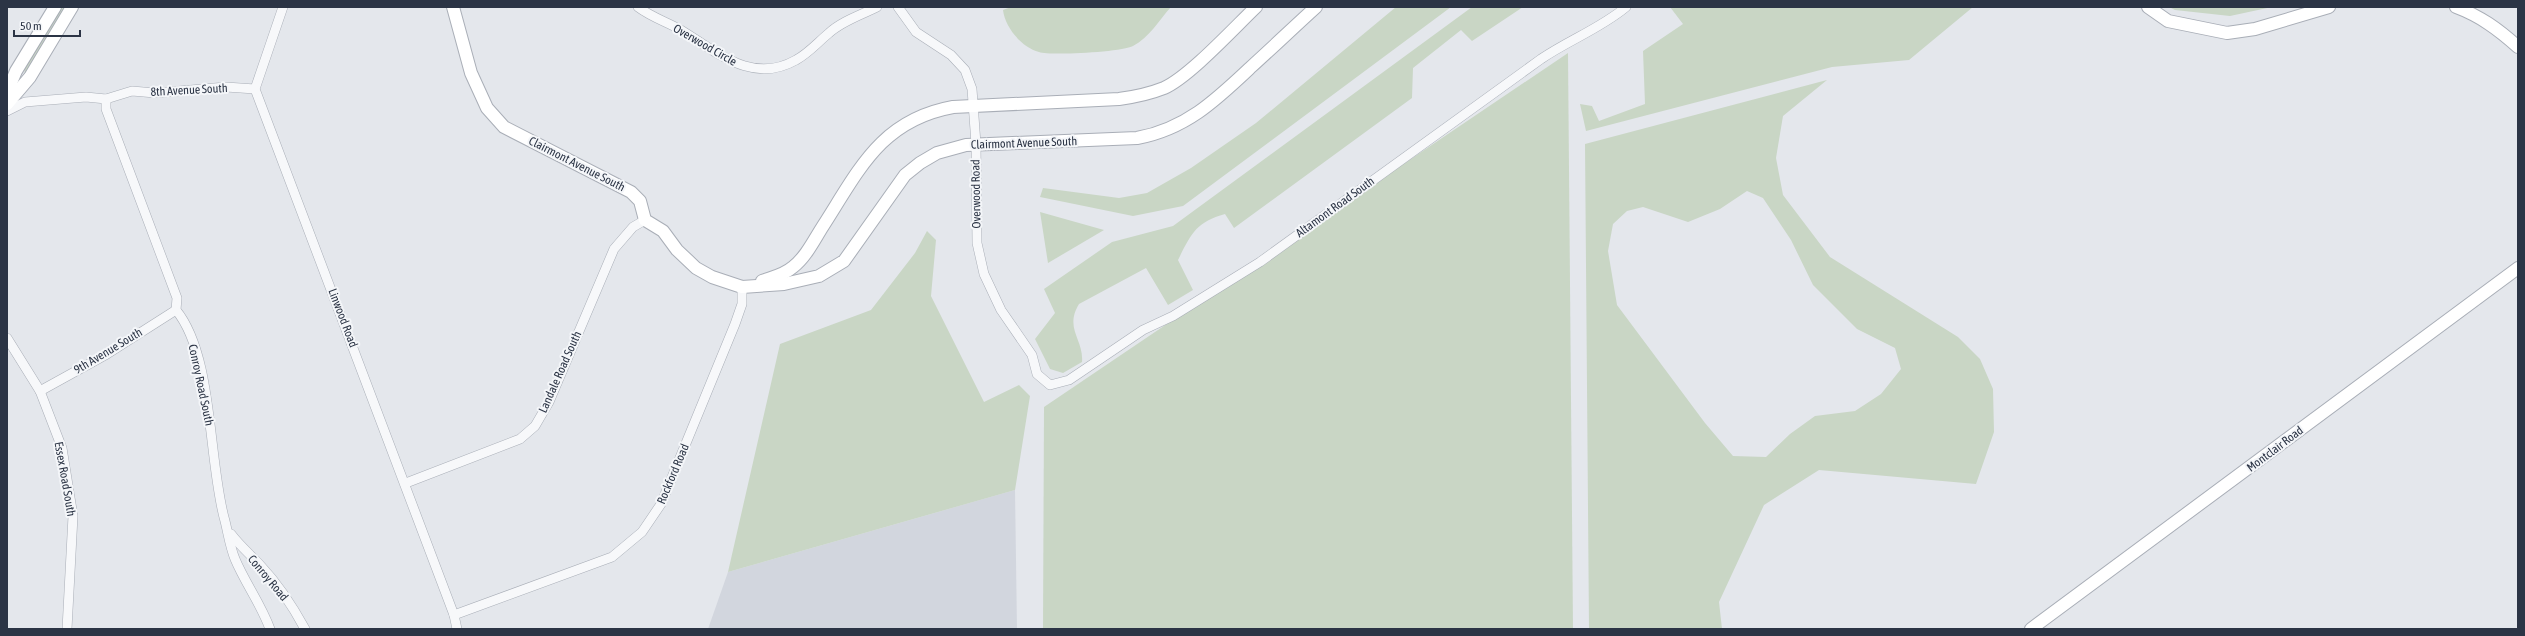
<svg xmlns="http://www.w3.org/2000/svg" width="2525" height="636" viewBox="0 0 2525 636" font-family="'Asap Condensed',sans-serif">
  <style>
    .built { fill: #d2d6de }
    .green { fill: #c9d6c5; fill-rule: evenodd }
    .lines { fill: none; stroke-linecap: round; stroke-linejoin: round }
    .street-casing { stroke: #a9aeb7; stroke-width: 10 }
    .secondary-casing { stroke: #a9aeb7; stroke-width: 14 }
    .street { stroke: #f7f8fa; stroke-width: 9 }
    .secondary { stroke: #fff; stroke-width: 12 }
    .labels { text-anchor: middle; dominant-baseline: central; stroke-width: 4; stroke-linejoin: round; paint-order: stroke }
    .street-label { font-size: 12px; fill: #2b3445; stroke: #f4f6f9 }
  </style>
  <rect width="100%" height="100%" fill="#e4e7ec"/>
  <!-- built -->
  <path class="built" d="M 1015,490 L 1017,629 L 708,629 L 728,572 Z"/>
  <!-- green -->
  <g class="green">
    <path d="M 60,7 L 69,7 L 25,74 L 24,69 Z"/>
    <path d="M 1011,7 L 1171,7 C 1159,20 1149,38 1133,46 C 1122,52 1050,56 1039,52 C 1021,47 1005,27 1003,10 Z"/>
    <path d="M 1396,7 L 1451,7 L 1183,206 L 1133,216 L 1040,197 L 1043,188 L 1119,198 L 1147,193 L 1191,168 L 1256,123 Z"/>
    <path d="M 1472,7 L 1523,7 L 1472,41 L 1461,30 L 1413,68 L 1412,98 L 1234,228 L 1225,214 C 1196,222 1191,234 1178,260 L 1193,290 L 1168,305 L 1146,268 L 1079,304 C 1064,329 1084,339 1082,362 L 1063,373 L 1050,369 L 1035,339 L 1055,313 L 1044,289 L 1112,242 L 1173,226 Z"/>
    <path d="M 1670,7 L 1973,7 L 1909,60 L 1832,67 L 1586,131 L 1580,104 L 1592,106 L 1599,121 L 1645,104 L 1643,51 L 1683,24 Z"/>
    <path d="M 2169,7 L 2272,7 L 2230,16 L 2175,10 Z"/>
    <path d="M 1568,53 L 1573,629 L 1043,629 L 1044,407 Z"/>
    <path d="M 1827,80 L 1783,116 L 1776,158 L 1783,195 L 1830,257 L 1958,337 L 1980,359 L 1993,389 L 1994,432 L 1976,484 L 1819,470 L 1764,505 L 1719,602 L 1722,629 L 1589,629 L 1585,144 ZM 1747,191 L 1763,198 L 1791,240 L 1813,285 L 1857,329 L 1895,348 L 1901,369 L 1881,394 L 1855,411 L 1815,416 L 1790,434 L 1766,457 L 1733,456 L 1705,423 L 1617,305 L 1608,251 L 1613,224 L 1627,211 L 1643,207 L 1688,222 L 1720,209 Z"/>
    <path d="M 1040,212 L 1104,230 L 1048,263 Z"/>
    <path d="M 927,231 L 936,240 L 931,296 L 984,402 L 1019,385 L 1030,396 L 1015,490 L 728,572 L 780,344 L 871,310 L 915,253 Z"/>
  </g>
  <g class="lines">
    <!-- street casing -->
    <g class="street-casing">
      <g id="street">
        <path d="M 283,7 L 255,89 L 454,615 L 457,629"/>
        <path d="M 638,7 C 651,17 667,22 681,30 C 717,52 752,85 796,60 C 809,53 818,42 829,33 C 842,21 861,15 877,7"/>
        <path d="M 898,7 L 916,32 L 951,55 L 965,70 L 972,89 L 976,144 L 977,243 L 984,274 L 1001,310 L 1032,355 L 1037,374 L 1050,385 L 1069,380 L 1143,330 L 1173,316 L 1260,262 L 1541,59 C 1569,40 1601,28 1626,7"/>
        <path d="M 106,99 L 106,109 L 177,298 L 176,310 C 214,356 208,463 225,521 C 228,533 230,547 235,559 C 245,583 261,604 270,629"/>
        <path d="M 7,111 L 25,102 L 86,97 L 106,99 L 132,91 L 155,93 L 226,87 L 255,89"/>
        <path d="M 7,338 L 40,391 L 62,448 L 73,516 L 67,629"/>
        <path d="M 40,391 L 107,354 L 176,310"/>
        <path d="M 406,483 L 520,439 L 535,426 L 549,402 L 614,249 L 633,227 L 645,220"/>
        <path d="M 231,534 C 240,546 251,555 261,566 C 278,584 293,607 305,629"/>
        <path d="M 454,615 L 612,557 L 642,532 L 661,504 L 735,324 L 742,304 L 742,287"/>
      </g>
    </g>
    <!-- secondary casing -->
    <g class="secondary-casing">
      <g id="secondary">
        <path d="M 453,7 L 471,73 L 487,108 L 504,127 L 631,192 L 640,201 L 645,220 L 663,231 L 677,250 L 696,268 L 712,277 L 742,287 L 784,284 L 819,276 L 844,261 L 905,175 L 920,163 L 937,153 L 966,145 L 1137,138 C 1186,129 1216,100 1251,67 C 1273,47 1294,27 1316,7"/>
        <path d="M 2148,7 L 2168,21 L 2227,33 L 2255,29 L 2329,7"/>
        <path d="M 2456,7 C 2480,16 2498,29 2518,47"/>
        <path d="M 7,92 L 16,71 L 55,7"/>
        <path d="M 7,104 L 30,77 L 72,7"/>
        <path d="M 762,281 C 773,277 784,275 793,267 C 806,257 814,240 823,226 C 859,170 881,120 953,107 L 1119,99 C 1134,97 1149,94 1164,88 C 1189,77 1234,28 1256,7"/>
        <path d="M 2031,629 L 2518,268"/>
      </g>
    </g>
    <!-- street -->
    <use href="#street" class="street"/>
    <!-- secondary -->
    <use href="#secondary" class="secondary"/>
  </g>
  <g class="labels">
    <!-- street labels -->
    <g class="street-label">
      <text transform="translate(705 45) rotate(30)">Overwood Circle</text>
      <text transform="translate(189 90) rotate(-3)">8th Avenue South</text>
      <text transform="translate(1024 143) rotate(-2)">Clairmont Avenue South</text>
      <text transform="translate(577 164) rotate(27)">Clairmont Avenue South</text>
      <text transform="translate(976 194) rotate(-91)">Overwood Road</text>
      <text transform="translate(1335 207) rotate(-36)">Altamont Road South</text>
      <text transform="translate(343 318) rotate(69)">Linwood Road</text>
      <text transform="translate(108 351) rotate(-31)">9th Avenue South</text>
      <text transform="translate(560 372) rotate(-66)">Landale Road South</text>
      <text transform="translate(201 385) rotate(78)">Conroy Road South</text>
      <text transform="translate(2275 449) rotate(-37)">Montclair Road</text>
      <text transform="translate(673 474) rotate(-67)">Rockford Road</text>
      <text transform="translate(65 479) rotate(80)">Essex Road South</text>
      <text transform="translate(268 578) rotate(50)">Conroy Road</text>
    </g>
  </g>
  <!-- border -->
  <rect width="2525" height="636" fill="none" stroke="#2b3445" stroke-width="16"/>
  <!-- scale -->
  <path d="M14 30v6h66v-6" fill="none" stroke="#2b3445" stroke-width="2"/>
  <text x="20" y="30" font-size="12" fill="#2b3445" stroke="#f4f6f9" stroke-width="3" paint-order="stroke">50 m</text>
</svg>
